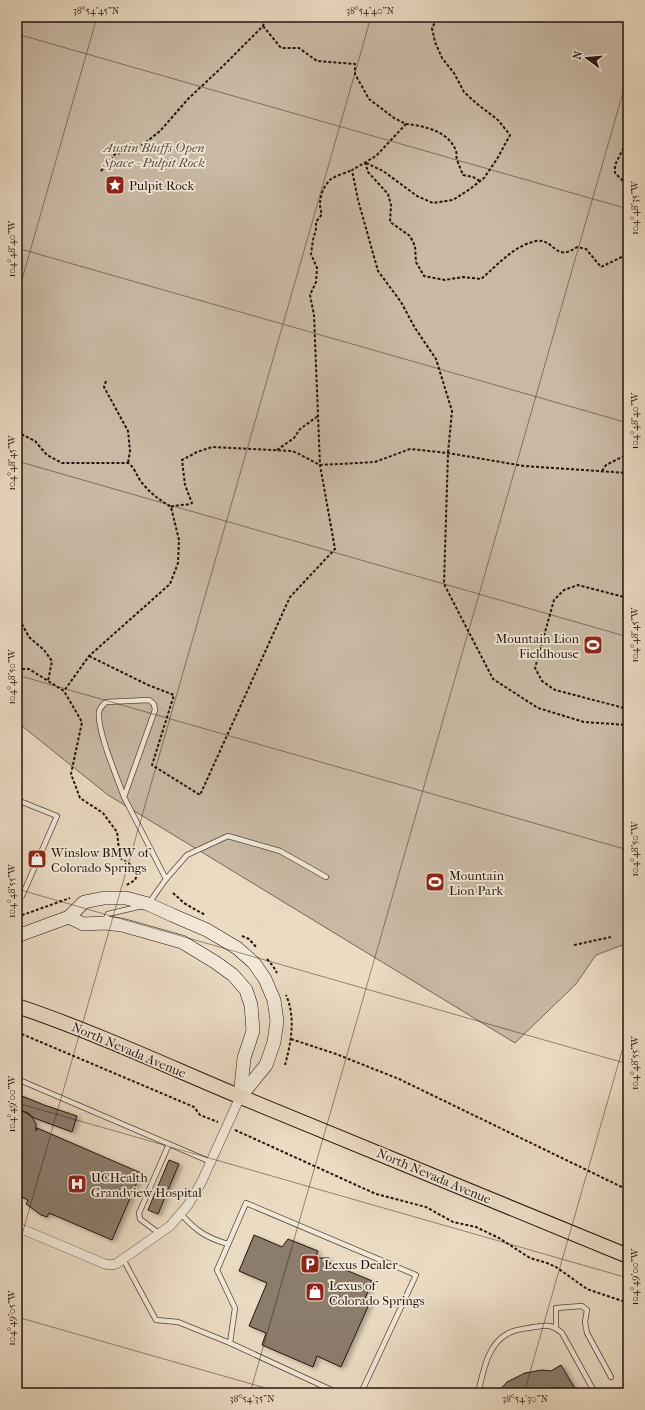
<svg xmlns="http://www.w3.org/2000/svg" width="645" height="1410" viewBox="0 0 645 1410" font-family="'IM FELL French Canon',serif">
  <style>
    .green { fill: #c9b9a4; stroke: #776659 }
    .building { fill: #8c7b6c; stroke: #25140e; filter: url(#shadow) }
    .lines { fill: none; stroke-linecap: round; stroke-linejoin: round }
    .lane-casing { stroke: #56463b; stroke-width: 6 }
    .street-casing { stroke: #56463b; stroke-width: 10 }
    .secondary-casing { stroke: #25140e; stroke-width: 14 }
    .primary-casing { stroke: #25140e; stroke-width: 16 }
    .path { stroke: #25140e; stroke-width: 2; stroke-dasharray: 3 2; stroke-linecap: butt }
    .lane { stroke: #f2e8d8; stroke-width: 4.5 }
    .street { stroke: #f2e8d8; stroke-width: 9 }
    .secondary { stroke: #f2e8d8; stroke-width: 13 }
    .primary { stroke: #ebdbc3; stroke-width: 14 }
    .ticks { fill: none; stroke: #25140e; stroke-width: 1; stroke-opacity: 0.45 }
    .labels { text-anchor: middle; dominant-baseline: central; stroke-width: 3.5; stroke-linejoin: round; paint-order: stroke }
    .park-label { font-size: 13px; font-style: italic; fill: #5e4e42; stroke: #f2e8d8 }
    .poi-label { font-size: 13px; fill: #25140e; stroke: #f2e8d8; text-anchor: start }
    .street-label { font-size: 13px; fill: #25140e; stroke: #f2e8d8 }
    .neatline { fill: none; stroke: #25140e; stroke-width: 1.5 }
    .ticks-label { font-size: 10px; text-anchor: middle; fill: #25140e }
  </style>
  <defs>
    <filter id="shadow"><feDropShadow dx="3.5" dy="2" stdDeviation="2" flood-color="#0004"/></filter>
  </defs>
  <rect width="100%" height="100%" fill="#ebdbc3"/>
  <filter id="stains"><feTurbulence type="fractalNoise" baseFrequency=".005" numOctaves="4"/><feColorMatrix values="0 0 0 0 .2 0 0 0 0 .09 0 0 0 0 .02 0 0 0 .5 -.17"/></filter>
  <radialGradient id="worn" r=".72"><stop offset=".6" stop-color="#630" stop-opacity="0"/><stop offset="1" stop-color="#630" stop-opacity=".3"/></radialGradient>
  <!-- green -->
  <path class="green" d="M 17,17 L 628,17 L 628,943 L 596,955 L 576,984 L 515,1043 L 108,795 L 17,722 Z"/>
  <!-- building -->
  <g class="building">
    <path d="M 17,1094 L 44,1105 L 77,1116 L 72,1132 L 34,1118 L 28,1113 L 23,1111 L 17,1111 Z"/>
    <path d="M 18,1110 L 23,1111 L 32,1117 L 36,1124 L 36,1131 L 37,1128 L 141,1173 L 112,1240 L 49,1213 L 47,1217 L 41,1215 L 26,1204 L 28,1200 L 17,1195 Z"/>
    <path d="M 169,1160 L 179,1164 L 158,1214 L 148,1210 Z"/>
    <path d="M 254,1235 L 282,1247 L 288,1239 L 318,1251 L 315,1258 L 329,1258 L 327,1262 L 372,1281 L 364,1301 L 370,1302 L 341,1367 L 317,1356 L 313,1367 L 262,1345 L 266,1333 L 249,1326 L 267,1283 L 239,1271 Z"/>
    <path d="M 561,1365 L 577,1392 L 575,1393 L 497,1393 L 507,1382 L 525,1373 L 542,1370 L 551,1371 Z"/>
  </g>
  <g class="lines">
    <!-- lane casing -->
    <g class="lane-casing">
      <g id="lane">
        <path d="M 124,797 C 117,777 97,731 99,712 C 100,707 103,705 106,702 L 149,700 L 154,704 L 155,710 L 124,797 L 166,879"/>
        <path d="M 17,800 L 57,816 L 22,896 L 17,900"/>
        <path d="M 149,903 L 166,879 L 187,855 L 228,836 L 280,851 L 326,877"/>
        <path d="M 105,921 L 108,914 L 142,906"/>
        <path d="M 17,1079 L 211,1162"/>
        <path d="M 181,1214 C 196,1231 207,1238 228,1244"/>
        <path d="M 160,1234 L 140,1219 L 139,1213 L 169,1144"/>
        <path d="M 123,1259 L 156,1320 L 178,1322 L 230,1343"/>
        <path d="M 556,1327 L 556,1308 L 582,1306 L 587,1310 L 585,1322 L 587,1333 L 611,1377"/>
        <path d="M 338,1393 L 230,1343 L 235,1308 L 217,1270 L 246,1203 L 416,1275 L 361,1393"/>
        <path d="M 478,1393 C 483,1373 487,1345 507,1334 C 515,1329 525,1329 534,1327 C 547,1325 552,1324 562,1333 L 595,1393"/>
      </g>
    </g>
    <!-- street casing -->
    <g class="street-casing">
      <path id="street" d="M 17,1227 L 105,1264 L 110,1265 L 116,1264 L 170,1226 L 188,1205 L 202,1181 L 240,1097"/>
    </g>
    <!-- secondary casing -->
    <g class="secondary-casing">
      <g id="secondary">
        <path d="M 69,917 L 83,924 L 105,923 L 122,925 L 182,942 L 215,962 L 233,975 L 246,990 L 251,1005 L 253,1031 L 244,1058 L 240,1097"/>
        <path d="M 17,936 L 69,917 L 84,902 L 104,898 L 126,898 L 148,904 L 172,915 L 207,930 L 237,948 L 254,963 L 265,979 L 274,1000 L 277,1021 L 274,1042 L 266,1065 L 240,1097"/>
      </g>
    </g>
    <!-- primary casing -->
    <g class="primary-casing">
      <path id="primary" d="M 17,1006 C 94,1032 167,1066 241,1097 C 370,1150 499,1203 628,1256"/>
    </g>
    <!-- path -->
    <g class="path">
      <path d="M 263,26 L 281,48 L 299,48 L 317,61 L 355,64 L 355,74 L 369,99 L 394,118 L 406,124 L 376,156 L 352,170 L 358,200 L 378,271 L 401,302 L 415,328 L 436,359 L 452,411 L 448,453 L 444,584 L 493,679 L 538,708 L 584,722 L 628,725"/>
      <path d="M 406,124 C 424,126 449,131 456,151 C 457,154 456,157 457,160 C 459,165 461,170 463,175 L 473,177 L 480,181"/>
      <path d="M 628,139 L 615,165 L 615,173 L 628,186"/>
      <path d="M 365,162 L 368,172 L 388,194 L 391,205 L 390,222 L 410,236 L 415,246 L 416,262 L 424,276 L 445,280 L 463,277 L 481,279 C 498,265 513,246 536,241 C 555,238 554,263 577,247 L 586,249 L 601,267 L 624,256 L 628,256"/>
      <path d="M 366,163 L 383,171 L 417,196 L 433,203 L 453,200 L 470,189 L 484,178 L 497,159 L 510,135 L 498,120 L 476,103 L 464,92 L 454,73 L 442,58 L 435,42 L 432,28 L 438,17"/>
      <path d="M 101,171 L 115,154 L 126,152 L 145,143 L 160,131 L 188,99 L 221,68 L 263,26 L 266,17"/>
      <path d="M 106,381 L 104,387 L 128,431 L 130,451 L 128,463"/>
      <path d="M 17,432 L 35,441 L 47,455 L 62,463 L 128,463 C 135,467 137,478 143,484 C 151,494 160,500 171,507 L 179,540 L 178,563 L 170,584 L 89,656 L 64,691"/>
      <path d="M 277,450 L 294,438 L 300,429 L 318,416"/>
      <path d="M 602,471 L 606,465 L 628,454"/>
      <path d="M 171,507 C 178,504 186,506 192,503 L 185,485 L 182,460 L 197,452 L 212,447 L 292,451 L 299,454 L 320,465 L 375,462 L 410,449 L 448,453 L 524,466 L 628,473"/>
      <path d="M 628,598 L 578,585 L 564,590 L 554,600 L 535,668 L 542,681 L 555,690 L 628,709"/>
      <path d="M 17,615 L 29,637 L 44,650 L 52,661 L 48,681"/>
      <path d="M 89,656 L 148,685 L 174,695 L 152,765 L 200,795 L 290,597 L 335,549 L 320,465 L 314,315 L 310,295 L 316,282 L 317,268 L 311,254 L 313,240 L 316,229 L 316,222 L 322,214 C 317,203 322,187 331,179 C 337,175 346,173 352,170"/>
      <path d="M 17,669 L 29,669 L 64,691 L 82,722 L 71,774 L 80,798 L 103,813 L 117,832 L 120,858 L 139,870 L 135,880 L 125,886"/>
      <path d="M 173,893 L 184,903 L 205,915"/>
      <path d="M 17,917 L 70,898"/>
      <path d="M 242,936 L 249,939 L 257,948"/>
      <path d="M 574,945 L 611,937"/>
      <path d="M 267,959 L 273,966 L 277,973"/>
      <path d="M 17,1032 L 194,1107 L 200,1115 L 218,1122"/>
      <path d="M 291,1039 L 336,1054 L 399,1079 L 628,1190"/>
      <path d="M 285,1065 C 291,1043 296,1017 286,995"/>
      <path d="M 235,1130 L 376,1194 L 426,1207 L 453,1222 L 476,1227 L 499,1238 L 530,1258 L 547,1263 L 556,1267 L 587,1289 L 628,1303"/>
    </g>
    <!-- lane -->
    <use href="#lane" class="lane"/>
    <!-- street -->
    <use href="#street" class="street"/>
    <!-- secondary -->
    <use href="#secondary" class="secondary"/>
    <!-- primary -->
    <use href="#primary" class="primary"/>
  </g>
  <!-- ticks -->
  <path class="ticks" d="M 17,34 L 628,209M 17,248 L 628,423M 17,297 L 97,17M 17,461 L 628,637M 17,675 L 628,850M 17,889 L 628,1064M 17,1103 L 628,1278M 17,1252 L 371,17M 17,1317 L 283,1393M 250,1393 L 628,75M 524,1393 L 628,1030"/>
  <!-- icons -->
  <defs>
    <g id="sight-square" transform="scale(1)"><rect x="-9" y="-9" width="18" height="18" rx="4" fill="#8f2418" stroke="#f2e8d8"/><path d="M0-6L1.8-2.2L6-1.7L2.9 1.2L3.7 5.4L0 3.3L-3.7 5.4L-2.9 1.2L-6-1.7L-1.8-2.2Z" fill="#fff"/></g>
    <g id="stadium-square" transform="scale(1)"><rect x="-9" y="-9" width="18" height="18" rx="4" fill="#8f2418" stroke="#f2e8d8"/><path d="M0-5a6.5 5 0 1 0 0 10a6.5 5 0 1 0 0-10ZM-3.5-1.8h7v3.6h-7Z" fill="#fff"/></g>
    <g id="shop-square" transform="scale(1)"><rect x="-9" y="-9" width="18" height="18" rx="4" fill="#8f2418" stroke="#f2e8d8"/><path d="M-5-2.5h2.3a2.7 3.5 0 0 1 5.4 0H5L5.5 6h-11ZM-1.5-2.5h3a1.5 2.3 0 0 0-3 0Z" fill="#fff"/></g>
    <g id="hospital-square" transform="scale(1)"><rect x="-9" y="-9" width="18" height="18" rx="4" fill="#8f2418" stroke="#f2e8d8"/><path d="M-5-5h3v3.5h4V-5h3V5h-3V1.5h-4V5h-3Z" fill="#fff"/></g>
    <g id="parking-square" transform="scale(1)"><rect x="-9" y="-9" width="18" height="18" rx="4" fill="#8f2418" stroke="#f2e8d8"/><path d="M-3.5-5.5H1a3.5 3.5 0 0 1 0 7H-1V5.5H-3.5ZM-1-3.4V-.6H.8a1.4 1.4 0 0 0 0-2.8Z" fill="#fff"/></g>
  </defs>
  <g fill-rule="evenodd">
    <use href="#sight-square" x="115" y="185"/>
    <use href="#stadium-square" x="593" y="645"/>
    <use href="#shop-square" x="37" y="859"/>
    <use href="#stadium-square" x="435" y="882"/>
    <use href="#hospital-square" x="77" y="1184"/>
    <use href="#parking-square" x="310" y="1264"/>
    <use href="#shop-square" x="315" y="1292"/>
  </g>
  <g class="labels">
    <!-- park labels -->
    <g class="park-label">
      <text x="154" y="147">Austin Bluffs Open<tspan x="154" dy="15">Space - Pulpit Rock</tspan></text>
    </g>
    <!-- poi labels -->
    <g class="poi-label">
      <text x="129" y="185">Pulpit Rock</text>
      <text x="579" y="638" text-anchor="end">Mountain Lion<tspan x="579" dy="15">Fieldhouse</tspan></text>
      <text x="51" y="852">Winslow BMW of<tspan x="51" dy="15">Colorado Springs</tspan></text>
      <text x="449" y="875">Mountain<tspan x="449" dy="15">Lion Park</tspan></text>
      <text x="91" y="1177">UCHealth<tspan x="91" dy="15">Grandview Hospital</tspan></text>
      <text x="324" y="1264">Lexus Dealer</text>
      <text x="329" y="1285">Lexus of<tspan x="329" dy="15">Colorado Springs</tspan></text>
    </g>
    <!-- street labels -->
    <g class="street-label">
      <text transform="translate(129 1050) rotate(23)">North Nevada Avenue</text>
      <text transform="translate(434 1176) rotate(23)">North Nevada Avenue</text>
    </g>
  </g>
  <!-- margin -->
  <rect width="645" height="1410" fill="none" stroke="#ebdbc3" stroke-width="44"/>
  <!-- north arrow -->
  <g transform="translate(587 58) rotate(286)" stroke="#f2e8d8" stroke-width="3" paint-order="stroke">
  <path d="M0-3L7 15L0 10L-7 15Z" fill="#25140e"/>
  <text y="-6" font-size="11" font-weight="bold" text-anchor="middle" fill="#25140e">N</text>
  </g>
  <rect x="22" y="22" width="601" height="1366" class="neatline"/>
  <g class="ticks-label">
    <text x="96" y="14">38°54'45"N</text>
    <text x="370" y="14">38°54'40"N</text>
    <text transform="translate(634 208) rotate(-90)" y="4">104°48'35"W</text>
    <text transform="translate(11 249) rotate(-90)" y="4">104°48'40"W</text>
    <text transform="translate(634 421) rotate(-90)" y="4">104°48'40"W</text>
    <text transform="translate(11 463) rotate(-90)" y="4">104°48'45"W</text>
    <text transform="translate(634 635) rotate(-90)" y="4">104°48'45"W</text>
    <text transform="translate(11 677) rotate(-90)" y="4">104°48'50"W</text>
    <text transform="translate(634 849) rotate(-90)" y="4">104°48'50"W</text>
    <text transform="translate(11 891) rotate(-90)" y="4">104°48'55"W</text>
    <text transform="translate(634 1063) rotate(-90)" y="4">104°48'55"W</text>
    <text transform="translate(11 1104) rotate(-90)" y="4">104°49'00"W</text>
    <text transform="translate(634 1277) rotate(-90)" y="4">104°49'00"W</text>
    <text transform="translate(11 1318) rotate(-90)" y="4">104°49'05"W</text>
    <text x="252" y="1402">38°54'35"N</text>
    <text x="525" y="1402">38°54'30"N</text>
  </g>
  <rect width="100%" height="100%" filter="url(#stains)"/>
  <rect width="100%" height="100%" fill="url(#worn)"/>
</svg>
